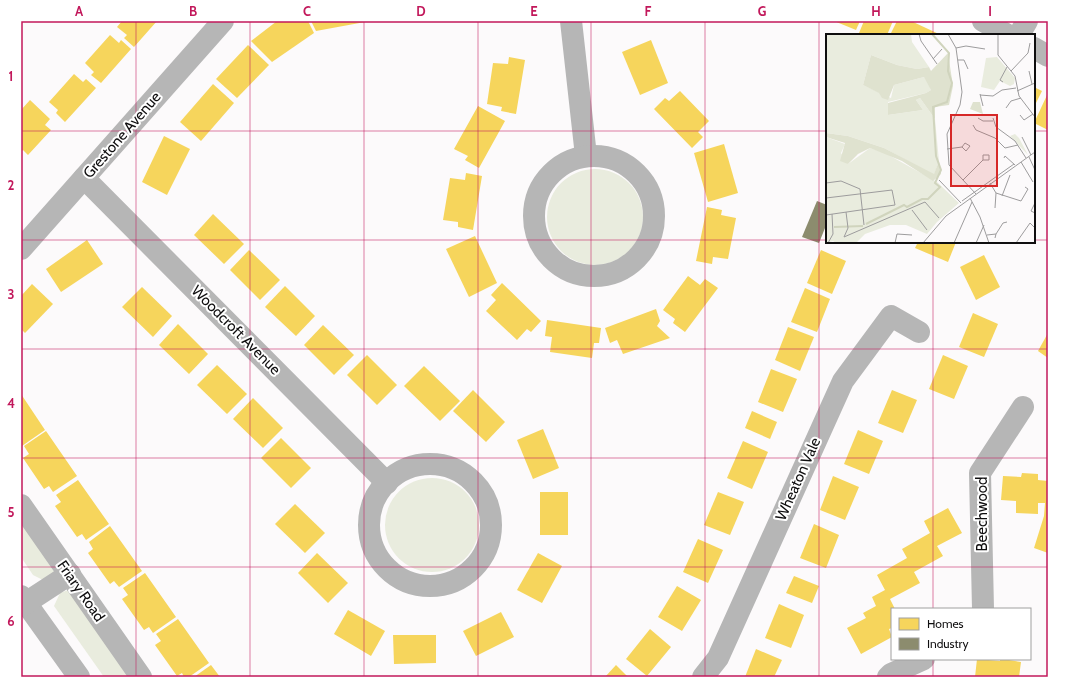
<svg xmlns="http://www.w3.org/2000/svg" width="1069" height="698" viewBox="0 0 1069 698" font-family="Cabin,sans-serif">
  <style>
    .green { fill: #e9ecde }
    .homes { fill: #f6d55c }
    .industry { fill: #8c8c6e }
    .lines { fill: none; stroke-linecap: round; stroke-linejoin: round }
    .minor { stroke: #b6b6b6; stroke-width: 22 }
    .grid { fill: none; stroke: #c2185b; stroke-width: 1; stroke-opacity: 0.55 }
    .labels { text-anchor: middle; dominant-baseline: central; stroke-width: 4; stroke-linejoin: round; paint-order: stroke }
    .street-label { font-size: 15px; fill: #0f0e0f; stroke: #fff }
    .inset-river { fill: none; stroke: #d0d4bd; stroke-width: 2 }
    .inset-road { fill: none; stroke: #9d9c9d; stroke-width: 1 }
    .view { fill: #d62828; fill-opacity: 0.15; stroke: #d62828; stroke-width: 2 }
    .inset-edge { fill: none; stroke: #0f0e0f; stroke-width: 2 }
    .neatline { fill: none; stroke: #c2185b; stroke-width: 1.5 }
    .grid-label { font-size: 13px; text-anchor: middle; font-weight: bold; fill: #c2185b }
  </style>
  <rect width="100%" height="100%" fill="#fcfafb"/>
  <!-- green -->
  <g class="green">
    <circle cx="595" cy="217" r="48"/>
    <circle cx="432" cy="525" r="47"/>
    <path d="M 21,518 L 57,576 L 43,580 L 33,575 L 21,557 Z"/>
    <path d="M 71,589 L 132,677 L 104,677 L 54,606 L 60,593 Z"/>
  </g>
  <!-- homes -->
  <g class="homes">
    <path d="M 122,21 L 157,21 L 134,47 L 124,38 L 127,35 L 117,27 Z"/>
    <path d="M 277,21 L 308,21 L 314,33 L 272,62 L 251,41 Z"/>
    <path d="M 311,21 L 365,21 L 365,22 L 316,31 Z"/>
    <path d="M 834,21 L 860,21 L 856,30 Z"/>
    <path d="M 864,21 L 893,21 L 887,35 L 865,35 L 859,33 Z"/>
    <path d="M 897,21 L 911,21 L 941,35 L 890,35 Z"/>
    <path d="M 110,35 L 119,43 L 121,40 L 131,49 L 101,83 L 91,75 L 94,72 L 85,63 Z"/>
    <path d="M 651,40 L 668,83 L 640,95 L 622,52 Z"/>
    <path d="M 248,45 L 269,65 L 237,98 L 216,79 Z"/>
    <path d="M 509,57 L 525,60 L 516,114 L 501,111 L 502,107 L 487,104 L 493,63 L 508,64 Z"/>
    <path d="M 74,74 L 83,82 L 86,79 L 96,88 L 65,122 L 56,113 L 58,110 L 49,102 Z"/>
    <path d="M 213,84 L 234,103 L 201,141 L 180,122 Z"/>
    <path d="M 1034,87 L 1042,91 L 1034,107 Z"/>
    <path d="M 680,91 L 709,121 L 698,132 L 703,137 L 692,148 L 654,109 L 665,98 L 669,101 Z"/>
    <path d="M 1048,93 L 1048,130 L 1034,123 Z"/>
    <path d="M 30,100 L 50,119 L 45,125 L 51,130 L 28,155 L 23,150 L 21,152 L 21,110 Z"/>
    <path d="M 478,106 L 505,121 L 479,168 L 465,160 L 468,156 L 454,149 Z"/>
    <path d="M 164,136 L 190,149 L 167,195 L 142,182 Z"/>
    <path d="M 724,144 L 738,193 L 708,202 L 694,153 Z"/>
    <path d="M 466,173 L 482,176 L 473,230 L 458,227 L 458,222 L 443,220 L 450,178 L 465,180 Z"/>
    <path d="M 707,207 L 722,210 L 721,215 L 736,218 L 728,259 L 713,257 L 712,264 L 696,261 Z"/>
    <path d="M 213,214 L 244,244 L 224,264 L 194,235 Z"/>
    <path d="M 475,236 L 497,283 L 469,297 L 446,249 Z"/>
    <path d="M 87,240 L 103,264 L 61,292 L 46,269 Z"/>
    <path d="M 918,242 L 956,242 L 948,262 L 915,248 Z"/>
    <path d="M 249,250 L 280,280 L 260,300 L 230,270 Z"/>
    <path d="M 821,250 L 846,261 L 832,294 L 807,283 Z"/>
    <path d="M 984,255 L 1000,287 L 976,300 L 960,267 Z"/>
    <path d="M 688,276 L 700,285 L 705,279 L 718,288 L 685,332 L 673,323 L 675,319 L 663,310 Z"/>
    <path d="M 502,283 L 541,321 L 531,332 L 527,329 L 517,340 L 486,311 L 496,300 L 491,295 Z"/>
    <path d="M 32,284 L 53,304 L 25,333 L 21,329 L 21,296 Z"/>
    <path d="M 285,286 L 315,316 L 296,336 L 265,307 Z"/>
    <path d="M 142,287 L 172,316 L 153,337 L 122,307 Z"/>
    <path d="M 805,288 L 830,299 L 817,332 L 791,322 Z"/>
    <path d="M 656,309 L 660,321 L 657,326 L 670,338 L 623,354 L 617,340 L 610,343 L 605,328 Z"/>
    <path d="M 973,313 L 998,324 L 984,357 L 959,347 Z"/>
    <path d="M 547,320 L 601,328 L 599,343 L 594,343 L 592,358 L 550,352 L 552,337 L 545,336 Z"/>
    <path d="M 178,324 L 208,354 L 189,374 L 159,345 Z"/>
    <path d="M 323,325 L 354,355 L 334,375 L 304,345 Z"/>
    <path d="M 788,327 L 814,337 L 800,371 L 775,360 Z"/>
    <path d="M 1048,333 L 1048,358 L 1038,351 Z"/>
    <path d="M 367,355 L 397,385 L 377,405 L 347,375 Z"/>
    <path d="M 943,355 L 968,366 L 954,399 L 929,389 Z"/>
    <path d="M 217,365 L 247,394 L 227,414 L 197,385 Z"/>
    <path d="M 424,366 L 460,401 L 440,421 L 404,386 Z"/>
    <path d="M 771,369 L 797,379 L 783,412 L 758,402 Z"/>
    <path d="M 473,390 L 505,422 L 486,442 L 453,411 Z"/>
    <path d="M 892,390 L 917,400 L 903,433 L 878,423 Z"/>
    <path d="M 21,394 L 45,430 L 22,446 L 21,444 Z"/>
    <path d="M 253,398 L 283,428 L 263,448 L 233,419 Z"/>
    <path d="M 752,411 L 777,422 L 770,439 L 745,428 Z"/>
    <path d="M 543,429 L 559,468 L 533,479 L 517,440 Z"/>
    <path d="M 858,430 L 883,441 L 869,474 L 844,464 Z"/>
    <path d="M 46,431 L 77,476 L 53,492 L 49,486 L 44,489 L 23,458 L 29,454 L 24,446 Z"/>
    <path d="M 281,438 L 311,468 L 291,488 L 261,458 Z"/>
    <path d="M 743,441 L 768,452 L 752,489 L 727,478 Z"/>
    <path d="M 1022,473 L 1038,474 L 1038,480 L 1048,481 L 1048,553 L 1034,548 L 1044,516 L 1045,503 L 1038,503 L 1038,514 L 1016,513 L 1016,501 L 1001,500 L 1003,476 L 1021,477 Z"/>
    <path d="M 833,476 L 859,487 L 845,520 L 820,510 Z"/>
    <path d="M 78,480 L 109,524 L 86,540 L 82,534 L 77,537 L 55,506 L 61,502 L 56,495 Z"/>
    <rect x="540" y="492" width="28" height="43"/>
    <path d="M 718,492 L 744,502 L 730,535 L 704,525 Z"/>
    <path d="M 295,504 L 325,533 L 305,553 L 275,524 Z"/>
    <path d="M 948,508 L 962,533 L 937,546 L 943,556 L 914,572 L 920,583 L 890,599 L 895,609 L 892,609 L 892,628 L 889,629 L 892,637 L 861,654 L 847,628 L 866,618 L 863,613 L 876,606 L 872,597 L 885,590 L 877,575 L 907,558 L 902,549 L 930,533 L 924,521 Z"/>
    <path d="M 814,524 L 839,535 L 826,568 L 800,558 Z"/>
    <path d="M 110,526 L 142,571 L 119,587 L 114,581 L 110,584 L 88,553 L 93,549 L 89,542 Z"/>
    <path d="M 698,539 L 723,550 L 708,583 L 683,572 Z"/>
    <path d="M 317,553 L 348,583 L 328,603 L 298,573 Z"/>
    <path d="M 538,553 L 562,566 L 542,603 L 517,590 Z"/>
    <path d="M 145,573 L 176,617 L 153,633 L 149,627 L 144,630 L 122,599 L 128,595 L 123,588 Z"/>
    <path d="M 794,576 L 819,586 L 812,603 L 786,593 Z"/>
    <path d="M 677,586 L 701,600 L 682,631 L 658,617 Z"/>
    <path d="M 779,604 L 804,615 L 791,648 L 765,638 Z"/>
    <path d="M 348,610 L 385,631 L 371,656 L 334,634 Z"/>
    <path d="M 501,612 L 514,637 L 476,656 L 463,631 Z"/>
    <path d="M 178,619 L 209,663 L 189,677 L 184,677 L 182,673 L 177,676 L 155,645 L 161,641 L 156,634 Z"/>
    <path d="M 650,629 L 671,647 L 647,676 L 626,659 Z"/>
    <path d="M 393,635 L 436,635 L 436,663 L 394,664 Z"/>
    <path d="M 756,649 L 782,660 L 774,677 L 745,677 Z"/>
    <path d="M 977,659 L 1000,661 L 1000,659 L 1003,659 L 1021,662 L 1019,677 L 975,677 Z"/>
    <path d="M 211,665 L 220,677 L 194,677 Z"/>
    <path d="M 616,665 L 628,677 L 605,677 Z"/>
  </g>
  <!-- industry -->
  <path class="industry" d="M 817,201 L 827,205 L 827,223 L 819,243 L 802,237 Z"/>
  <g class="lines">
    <!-- minor -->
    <g class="minor">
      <path d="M 571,21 L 586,156"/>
      <path d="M 983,21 L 1008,35"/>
      <path d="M 1019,35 L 1027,21"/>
      <path d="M 1034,48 L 1048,56"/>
      <circle cx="594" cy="216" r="60"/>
      <path d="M 84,178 L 387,483"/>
      <path d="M 21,249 L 223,21"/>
      <circle cx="430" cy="525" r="61"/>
      <path d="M 21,505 L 141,677"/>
      <path d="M 21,596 L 79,677"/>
      <path d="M 21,606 L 70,574"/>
      <path d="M 983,609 L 980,473 L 1023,407"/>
      <path d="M 703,677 L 718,658 L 843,381 L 891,316 L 919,332"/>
      <path d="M 888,677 L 891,674 L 924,659"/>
    </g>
  </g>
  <!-- grid -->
  <path class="grid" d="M 136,21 L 136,677M 250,21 L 250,677M 364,21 L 364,677M 478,21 L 478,677M 591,21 L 591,677M 705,21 L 705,677M 819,21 L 819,677M 933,21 L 933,35M 21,131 L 827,131M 1034,131 L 1048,131M 21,240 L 827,240M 1034,240 L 1048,240M 933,242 L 933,609M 21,349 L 1048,349M 21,458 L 1048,458M 21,567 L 1048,567M 933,659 L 933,677"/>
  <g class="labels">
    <!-- street labels -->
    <g class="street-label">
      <text transform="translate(122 135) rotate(-49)">Grestone Avenue</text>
      <text transform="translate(236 330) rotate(45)">Woodcroft Avenue</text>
      <text transform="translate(798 479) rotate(-66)">Wheaton Vale</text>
      <text transform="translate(982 514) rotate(-90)">Beechwood</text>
      <text transform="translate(81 591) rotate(55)">Friary Road</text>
    </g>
  </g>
  <!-- overview -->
  <g transform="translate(826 34)">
    <rect width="209" height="209" fill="#fcfafb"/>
    <path d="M 0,0 L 85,0 L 86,8 L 103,33 L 91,35 L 71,31 L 45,21 L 37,51 L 65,64 L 68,51 L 98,43 L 101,45 L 105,56 L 100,59 L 62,68 L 62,81 L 97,76 L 90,66 L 94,64 L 109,85 L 113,127 L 108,141 L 58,114 L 22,102 L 0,99 ZM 171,23 L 189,44 L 188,50 L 184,52 L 174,47 L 168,56 L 155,53 L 160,24 ZM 189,100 L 193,104 L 202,121 L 184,102 ZM 0,103 L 19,110 L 15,119 L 22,130 L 44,114 L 59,119 L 111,148 L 133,169 L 111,188 L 101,200 L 80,191 L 64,191 L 39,200 L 30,209 L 10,209 L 7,207 L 0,209 Z" fill="#e9ecde"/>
    <path d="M 122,19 L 127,52 L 123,71 L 109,73 L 109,85 L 94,64 L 90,66 L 97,76 L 62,81 L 62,69 L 100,59 L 105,56 L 98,43 L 68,51 L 62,66 L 56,64 L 53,59 L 37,51 L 45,21 L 71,31 L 91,35 L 103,33 L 105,37 ZM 147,68 L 154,68 L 157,80 L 144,75 ZM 0,99 L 22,102 L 58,114 L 108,140 L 113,127 L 115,140 L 107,147 L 76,127 L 44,114 L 32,120 L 22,130 L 14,127 L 19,109 L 0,103 Z" fill="#dfe2cf"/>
    <path class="inset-river" d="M 40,190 L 78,171 L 81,173 L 96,165 L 102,165 L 114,153 L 109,149 L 115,136 L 110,122 L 107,73 L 121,68 L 126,49 L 122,37 L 123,19 L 106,0M 8,193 L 37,192"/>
    <path class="inset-road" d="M 93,0 L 95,7 L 111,30M 122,0 L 130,14 L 136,58 L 134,71 L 121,100 L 123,131 L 150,160M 172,0 L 172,21 L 189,42 L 193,62 L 209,83M 130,14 L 140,12 L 159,15M 107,25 L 116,15M 132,26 L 138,26 L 142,35M 185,37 L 202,19 L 204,9M 203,37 L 206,50M 177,48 L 174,46 L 181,33M 191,57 L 209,49M 154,60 L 157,72M 154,61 L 167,62 L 176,56 L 190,54M 180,74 L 185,67 L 195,64M 194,81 L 198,86 L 207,80M 152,84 L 157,87 L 167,87M 167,84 L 170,93 L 189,107 L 200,124M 147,91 L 150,96 L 169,104 L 179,114 L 192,111M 196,103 L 205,121M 121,115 L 136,113 L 140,117 L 144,112 L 139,109 L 136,113M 203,123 L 209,136M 178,124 L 179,122 L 189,131M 195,128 L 207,148M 113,146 L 135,169M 137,146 L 157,126 L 163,126 L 163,121 L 157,121 L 157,126M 0,149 L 15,147 L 34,155 L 38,191M 164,149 L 170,159 L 195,167 L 202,155 L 199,153M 176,162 L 184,141M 0,164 L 66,156 L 69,171 L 0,181M 144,164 L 154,183 L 163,209M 136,167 L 188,130M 209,169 L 205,177 L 209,179M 169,174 L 170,159M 86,176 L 101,196M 20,178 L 22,194 L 18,203 L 99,168 L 113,184M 170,200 L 177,189 L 181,188M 161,201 L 170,200 L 169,204M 2,209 L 7,200 L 6,180M 69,209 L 71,200 L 86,201M 97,209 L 120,182 L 209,118M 128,209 L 146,168M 150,209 L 158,191M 190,209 L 204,189 L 209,194"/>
    <path class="view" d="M 125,81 L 171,81 L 171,152 L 125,152 Z"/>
    <rect width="209" height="209" class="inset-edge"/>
  </g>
  <!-- border -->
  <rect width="1069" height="698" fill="none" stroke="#ffffff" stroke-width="44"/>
  <!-- legend -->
  <rect x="891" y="608" width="140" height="52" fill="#ffffff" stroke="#9f9f9f"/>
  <rect x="899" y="618" width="20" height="12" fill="#f6d55c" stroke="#9f9f9f"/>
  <text x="927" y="628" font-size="12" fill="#0f0e0f">Homes</text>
  <rect x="899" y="638" width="20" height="12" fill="#8c8c6e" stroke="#9f9f9f"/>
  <text x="927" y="648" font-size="12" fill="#0f0e0f">Industry</text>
  <rect x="22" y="22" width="1025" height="654" class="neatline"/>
  <g class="grid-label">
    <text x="79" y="16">A</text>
    <text x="193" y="16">B</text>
    <text x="307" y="16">C</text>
    <text x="421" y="16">D</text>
    <text x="534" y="16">E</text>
    <text x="648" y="16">F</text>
    <text x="762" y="16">G</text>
    <text x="876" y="16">H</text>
    <text x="990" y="16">I</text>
    <text x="11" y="81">1</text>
    <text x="11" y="190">2</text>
    <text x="11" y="299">3</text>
    <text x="11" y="408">4</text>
    <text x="11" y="517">5</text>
    <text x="11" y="626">6</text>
  </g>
</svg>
